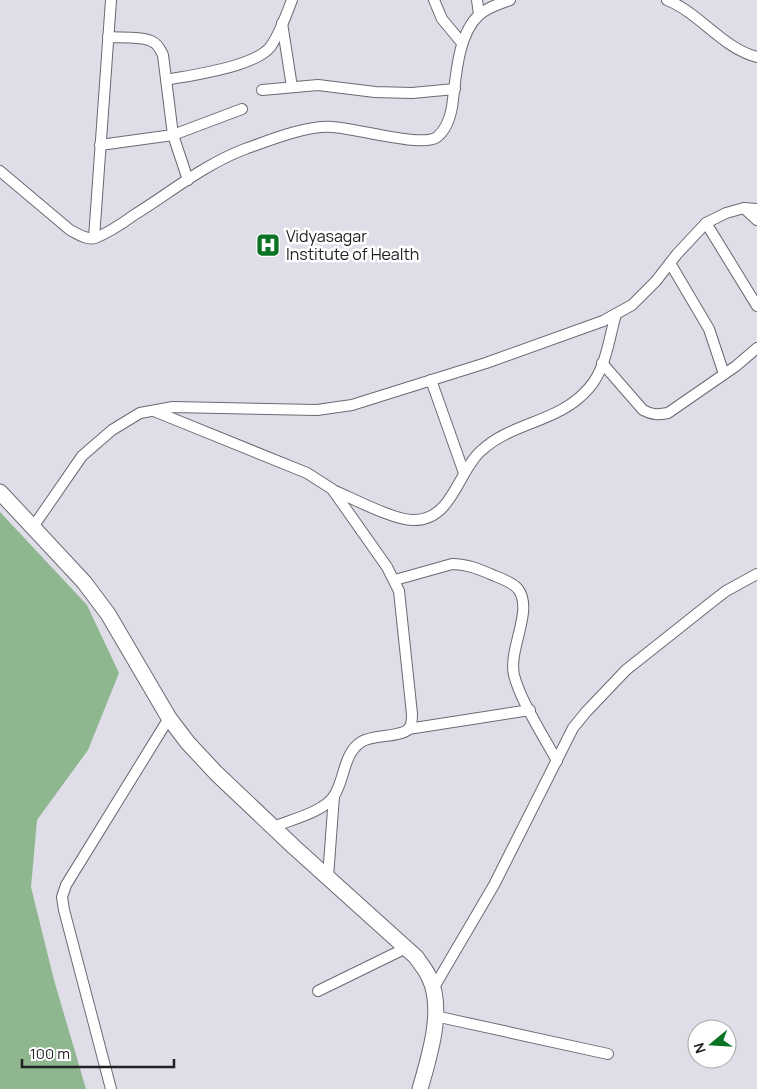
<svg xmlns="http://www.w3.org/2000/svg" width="757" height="1089" viewBox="0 0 757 1089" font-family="Manrope,sans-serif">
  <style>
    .forest { fill: #8eb78f }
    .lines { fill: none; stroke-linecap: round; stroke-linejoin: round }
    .minor-casing { stroke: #6b6a73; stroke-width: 12 }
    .secondary-casing { stroke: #6b6a73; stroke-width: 17 }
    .minor { stroke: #fff; stroke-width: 10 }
    .secondary { stroke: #fff; stroke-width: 15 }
    .labels { text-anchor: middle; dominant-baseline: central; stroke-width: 5; stroke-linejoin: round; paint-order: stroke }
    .poi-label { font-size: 16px; fill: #212124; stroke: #fff; text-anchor: start }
  </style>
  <rect width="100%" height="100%" fill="#dfdde7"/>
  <!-- forest -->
  <path class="forest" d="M 0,512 L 87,605 L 119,673 L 88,750 L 37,820 L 31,887 L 54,980 L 86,1089 L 0,1089 Z"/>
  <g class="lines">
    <!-- minor casing -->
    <g class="minor-casing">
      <g id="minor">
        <path d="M 434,0 L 442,19 L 462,43"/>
        <path d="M 477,0 L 479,14"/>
        <path d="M 667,0 C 700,13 722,48 757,57"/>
        <path d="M 282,23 L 292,87"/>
        <path d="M 108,37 C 119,38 144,36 153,42 C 159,45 160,50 163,55 L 173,135 L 188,180"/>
        <path d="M 166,80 C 191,75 256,67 271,46 C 280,33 286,15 292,0"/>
        <path d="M 262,90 L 318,85 L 375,92 L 412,93 L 455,89"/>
        <path d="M 100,145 L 173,135 L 242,109"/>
        <path d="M 0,171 L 70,230 C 78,234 86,240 95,238 C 108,233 123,223 134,215 C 171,192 205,164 245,149 C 270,140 307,125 333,127 C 354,128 423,148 437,137 C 446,130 450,118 452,107 C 456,79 457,35 479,15 C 488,7 499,4 510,0"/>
        <path d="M 744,208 L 757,220"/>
        <path d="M 706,223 L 757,306"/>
        <path d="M 94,238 L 111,0"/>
        <path d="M 670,263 L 709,329 L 724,374"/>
        <path d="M 602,363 L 643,410 C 652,415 658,415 668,413 L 736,366 L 757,348"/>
        <path d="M 431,380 L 464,473"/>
        <path d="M 154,411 L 307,473 L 332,489 L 387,567 L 399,591 L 412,714 C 412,719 412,725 409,729 C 399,738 373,734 361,742 C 343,754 345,779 334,796 C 324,812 290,820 273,827"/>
        <path d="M 333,490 C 352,498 395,521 414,520 C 453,520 458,470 482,450 C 514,421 559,423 589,388 C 606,369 609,338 616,314"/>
        <path d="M 33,527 L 82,456 L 112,430 L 140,413 L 173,407 L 317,410 L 352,405 L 486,363 L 603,321 L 632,305 L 656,281 L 677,254 L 706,223 L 726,213 L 744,208 L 757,209"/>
        <path d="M 395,580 L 452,564 C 468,564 481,570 495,576 C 503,579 513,583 518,589 C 534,610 508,649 514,675 C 520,700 544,737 557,761"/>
        <path d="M 408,729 L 530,710"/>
        <path d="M 328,877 L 334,796"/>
        <path d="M 433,989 L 494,885 L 573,728 L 586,712 L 626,670 L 713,601 L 726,591 L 757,574"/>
        <path d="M 318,991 L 406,948"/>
        <path d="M 435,1016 L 608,1054"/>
        <path d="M 111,1089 L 64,910 L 62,897 L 66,885 L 169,718"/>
      </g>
    </g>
    <!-- secondary casing -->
    <g class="secondary-casing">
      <path id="secondary" d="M 0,492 L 84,582 L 108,614 L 169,718 L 188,743 L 216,773 L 294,847 L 416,957 C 420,963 426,970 429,977 C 445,1009 429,1057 420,1089"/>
    </g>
    <!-- minor -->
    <use href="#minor" class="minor"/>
    <!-- secondary -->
    <use href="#secondary" class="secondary"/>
  </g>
  <!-- icons -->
  <defs>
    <g id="hospital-square" transform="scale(1.25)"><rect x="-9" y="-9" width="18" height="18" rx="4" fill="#097223" stroke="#fff"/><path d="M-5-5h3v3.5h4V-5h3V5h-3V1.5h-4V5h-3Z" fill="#fff"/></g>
  </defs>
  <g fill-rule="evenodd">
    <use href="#hospital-square" x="268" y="245"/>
  </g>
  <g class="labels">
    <!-- poi labels -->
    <g class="poi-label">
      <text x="286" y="236">Vidyasagar<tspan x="286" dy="18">Institute of Health</tspan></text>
    </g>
  </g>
  <!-- north arrow -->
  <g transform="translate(712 1044) rotate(252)"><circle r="24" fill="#ffffff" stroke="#a6a6a7"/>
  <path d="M0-4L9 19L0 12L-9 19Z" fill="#097223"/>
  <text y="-8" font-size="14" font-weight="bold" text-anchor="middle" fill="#212124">N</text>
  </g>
  <!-- scale -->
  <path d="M22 1059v8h152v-8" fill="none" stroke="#212124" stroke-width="2.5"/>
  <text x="30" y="1059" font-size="15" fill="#212124" stroke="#ffffff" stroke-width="4" paint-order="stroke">100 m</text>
</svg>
